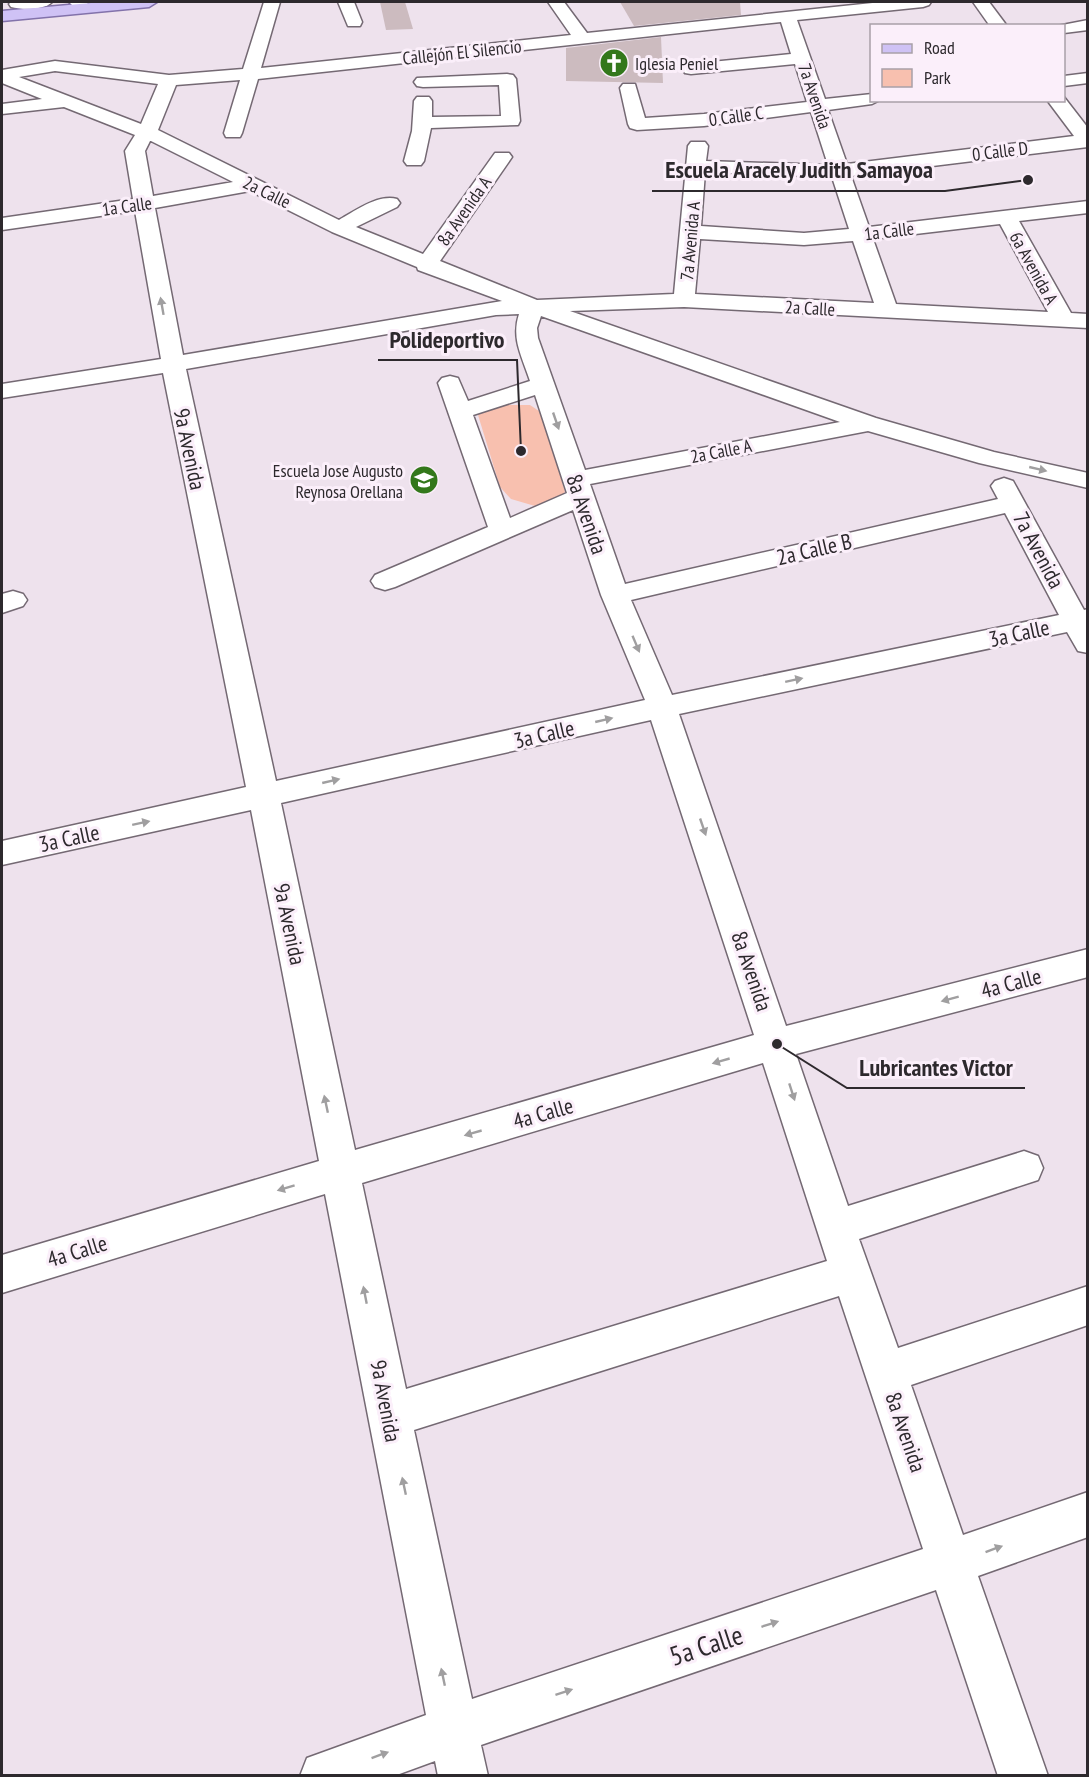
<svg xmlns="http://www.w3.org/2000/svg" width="1089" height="1777" viewBox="0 0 1089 1777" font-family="'PT Sans Narrow',sans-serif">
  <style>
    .green { fill: #f8c0af }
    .building { fill: #ccbbbf }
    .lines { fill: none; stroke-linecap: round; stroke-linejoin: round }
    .minor-casing { stroke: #746973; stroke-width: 3 }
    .major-casing { stroke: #8272aa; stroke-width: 3 }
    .minor { fill: #fff; fill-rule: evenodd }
    .major { fill: #cfc2f5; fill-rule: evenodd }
    .oneway { fill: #a09fa0 }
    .labels { text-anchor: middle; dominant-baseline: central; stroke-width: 6; stroke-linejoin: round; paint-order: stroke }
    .far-street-label { font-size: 18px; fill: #2d292d; stroke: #fbeffa }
    .far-poi-label { font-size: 18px; fill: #2d292d; stroke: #fbeffa; text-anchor: start }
    .street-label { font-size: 22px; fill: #2d292d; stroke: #fbeffa }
    .near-street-label { font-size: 27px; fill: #2d292d; stroke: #fbeffa }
    .leader { fill: none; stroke: #2d292d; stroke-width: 2 }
    .callout-dot { fill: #2d292d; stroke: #fbeffa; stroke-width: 2 }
    .callout-label { font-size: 24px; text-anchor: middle; font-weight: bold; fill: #2d292d; stroke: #fbeffa; stroke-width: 6; stroke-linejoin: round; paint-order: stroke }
  </style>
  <rect width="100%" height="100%" fill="#eee2ed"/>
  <!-- green -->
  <path class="green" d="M 488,405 L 530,405 L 542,413 L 565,492 L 554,503 L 535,506 L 511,499 L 500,487 L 478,415 Z"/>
  <!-- building -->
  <g class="building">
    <path d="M 380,2 L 405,2 L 413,29 L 386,30 Z"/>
    <path d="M 620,2 L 740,2 L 741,15 L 634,26 Z"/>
    <path d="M 661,37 L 663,83 L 566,81 L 566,48 Z"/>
  </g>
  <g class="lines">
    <!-- minor casing -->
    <g class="minor-casing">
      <g id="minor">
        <path d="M 11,2 L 52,2 C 45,10 22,10 11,7 L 9,4 Z"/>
        <path d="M 69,2 L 86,2 L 92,8 L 90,11 L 78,11 Z"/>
        <path d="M 264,2 L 280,2 L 261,68 L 571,35 L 548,2 L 564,2 L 587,33 L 882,2 L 931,2 L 929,5 L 923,7 L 797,20 L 825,99 L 872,94 L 872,100 L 880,100 L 872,104 L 828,110 L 847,164 L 1074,136 L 1047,100 L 1064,100 L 1064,97 L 1088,128 L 1088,147 L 851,176 L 869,227 L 1088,201 L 1088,213 L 1019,221 L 1071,313 L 1088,314 L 1088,328 L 684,307 L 570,311 L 876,418 L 994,452 L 1088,473 L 1088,488 L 979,463 L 868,431 L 590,484 L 625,584 L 998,499 L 991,486 L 995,481 L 1004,478 L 1013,481 L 1084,610 L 1088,609 L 1088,653 L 1078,651 L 1067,632 L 679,714 L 786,1026 L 1088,949 L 1088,977 L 796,1054 L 848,1206 L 1024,1151 L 1038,1156 L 1043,1168 L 1038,1180 L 859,1239 L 898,1348 L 1088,1286 L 1088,1325 L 911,1385 L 963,1535 L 1088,1492 L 1088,1537 L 978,1576 L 1048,1776 L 998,1776 L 936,1590 L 481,1745 L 488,1776 L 438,1776 L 435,1761 L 394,1776 L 300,1776 L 307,1758 L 426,1715 L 325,1194 L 2,1293 L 2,1255 L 319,1161 L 251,810 L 2,865 L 2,841 L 246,787 L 163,373 L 2,398 L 2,384 L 161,359 L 135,211 L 2,230 L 2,218 L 133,199 L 125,151 L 135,135 L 64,107 L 2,114 L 2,104 L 42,99 L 2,83 L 2,70 L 55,61 L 169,75 L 243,69 ZM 781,22 L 791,54 L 691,64 L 685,65 L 682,69 L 685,73 L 691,74 L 795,64 L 807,102 L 704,114 L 645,118 L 635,84 L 623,84 L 620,88 L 628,124 L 630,128 L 637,130 L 704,126 L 811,112 L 828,165 L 706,161 L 708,146 L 705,142 L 691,142 L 688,146 L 674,294 L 537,300 L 440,261 L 512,157 L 509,153 L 495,153 L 423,254 L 356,227 L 397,207 L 400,203 L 397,199 C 378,194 355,211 339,220 L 158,130 L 176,85 L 240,80 L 224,133 L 226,137 L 240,137 L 242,133 L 258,79 ZM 55,71 L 158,84 L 141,124 L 19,77 ZM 150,141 L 151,141 L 233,182 L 153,196 L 145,151 ZM 705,172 L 832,177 L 849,229 L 804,233 L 701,226 ZM 250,191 L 332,232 L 417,267 L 418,270 L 502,301 L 183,355 L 155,208 ZM 1000,224 L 1048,312 L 896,304 L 873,239 ZM 700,239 L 804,245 L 853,241 L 874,303 L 695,294 ZM 519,314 C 511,339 522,356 530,381 L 468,401 L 458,378 L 450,376 L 442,378 L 438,383 L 488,527 L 375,575 L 371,581 L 375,587 L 385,590 L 395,587 L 573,510 L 601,595 L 645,700 L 276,781 L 186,369 L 496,315 ZM 541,316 L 840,422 L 585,470 L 538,338 L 537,328 ZM 535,395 L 567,493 L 510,518 L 473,415 ZM 1005,513 L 1059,615 L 672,695 L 631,600 ZM 651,720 L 754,1035 L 355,1150 L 281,803 ZM 763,1063 L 827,1261 L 406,1389 L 362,1183 ZM 839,1296 L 923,1549 L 472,1699 L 414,1430 Z"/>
        <path d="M 338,2 L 354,2 L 362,22 L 360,26 L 348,26 Z"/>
        <path d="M 973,2 L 989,2 L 1007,26 L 990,26 Z"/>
        <path d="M 1088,20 L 1088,30 L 1064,33 L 1064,26 L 1057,26 Z"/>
        <path d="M 1088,73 L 1088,83 L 1064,86 L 1064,76 Z"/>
        <path d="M 507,74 L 513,75 L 516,79 L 520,121 L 518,125 L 431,128 L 424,161 L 421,165 L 407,165 L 404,161 L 412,131 L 414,101 L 417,97 L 429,97 L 432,101 L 432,117 L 501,116 L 499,85 L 423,87 L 417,86 L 414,82 L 417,78 Z"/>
        <path d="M 13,591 L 23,594 L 27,600 L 23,606 L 2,613 L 2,594 Z"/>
      </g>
    </g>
    <!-- major casing -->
    <g class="major-casing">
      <path id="major" d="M 102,2 L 157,2 L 149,7 L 2,21 L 2,11 Z"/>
    </g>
    <!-- minor -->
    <use href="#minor" class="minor"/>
    <!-- major -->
    <use href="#major" class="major"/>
  </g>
  <!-- one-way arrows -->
  <defs><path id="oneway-solid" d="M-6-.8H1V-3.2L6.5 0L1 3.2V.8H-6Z" transform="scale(1.5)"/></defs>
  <g class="oneway">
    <use href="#oneway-solid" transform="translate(162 306) rotate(-100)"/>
    <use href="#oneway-solid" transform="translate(556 421) rotate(71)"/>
    <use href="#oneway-solid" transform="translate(1038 469) rotate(13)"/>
    <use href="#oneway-solid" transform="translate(636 644) rotate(67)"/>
    <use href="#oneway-solid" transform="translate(794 680) rotate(-12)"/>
    <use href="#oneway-solid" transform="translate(604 720) rotate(-13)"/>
    <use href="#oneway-solid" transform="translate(331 781) rotate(-13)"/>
    <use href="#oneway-solid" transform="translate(141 823) rotate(-12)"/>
    <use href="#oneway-solid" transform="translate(703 827) rotate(71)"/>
    <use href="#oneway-solid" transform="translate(950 999) rotate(165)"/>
    <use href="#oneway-solid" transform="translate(721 1061) rotate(164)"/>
    <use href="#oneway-solid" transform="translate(792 1092) rotate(72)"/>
    <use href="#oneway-solid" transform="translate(326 1104) rotate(-102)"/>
    <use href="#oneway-solid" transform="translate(473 1133) rotate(164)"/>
    <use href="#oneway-solid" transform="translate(286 1188) rotate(163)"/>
    <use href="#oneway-solid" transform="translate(365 1295) rotate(-101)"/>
    <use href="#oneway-solid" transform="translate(404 1486) rotate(-102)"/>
    <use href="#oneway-solid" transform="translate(994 1549) rotate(-20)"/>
    <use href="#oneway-solid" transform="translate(770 1624) rotate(-18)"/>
    <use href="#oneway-solid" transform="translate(443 1677) rotate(-102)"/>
    <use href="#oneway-solid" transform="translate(564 1692) rotate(-18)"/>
    <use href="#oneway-solid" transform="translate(380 1755) rotate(-20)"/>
  </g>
  <!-- icons -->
  <defs>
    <g id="church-disc" transform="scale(1.5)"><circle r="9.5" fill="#33781b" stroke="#fbeffa"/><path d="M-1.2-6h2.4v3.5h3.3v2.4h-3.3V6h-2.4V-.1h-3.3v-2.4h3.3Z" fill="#fff"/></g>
    <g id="school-disc" transform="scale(1.5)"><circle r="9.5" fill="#33781b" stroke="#fbeffa"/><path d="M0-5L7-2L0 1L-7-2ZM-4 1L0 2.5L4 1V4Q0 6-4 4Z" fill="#fff"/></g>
  </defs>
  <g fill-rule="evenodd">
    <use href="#church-disc" x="614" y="63"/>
    <use href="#school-disc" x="424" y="480"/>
  </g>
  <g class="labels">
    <!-- far-street labels -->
    <g class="far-street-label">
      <text transform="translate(462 52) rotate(-6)">Callejón El Silencio</text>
      <text transform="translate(815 96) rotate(71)">7a Avenida</text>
      <text transform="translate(736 116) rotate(-8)">0 Calle C</text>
      <text transform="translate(1000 151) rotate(-7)">0 Calle D</text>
      <text transform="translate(267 192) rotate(26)">2a Calle</text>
      <text transform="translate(127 206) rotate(-8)">1a Calle</text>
      <text transform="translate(464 211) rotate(-55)">8a Avenida A</text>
      <text transform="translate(889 231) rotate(-7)">1a Calle</text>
      <text transform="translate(690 241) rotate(-85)">7a Avenida A</text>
      <text transform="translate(1034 268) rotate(61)">6a Avenida A</text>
      <text transform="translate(810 308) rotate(3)">2a Calle</text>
      <text transform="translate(721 451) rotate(-11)">2a Calle A</text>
    </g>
    <!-- far-poi labels -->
    <g class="far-poi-label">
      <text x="635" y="63">Iglesia Peniel</text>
      <text x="403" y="470" text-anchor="end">Escuela Jose Augusto<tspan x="403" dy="21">Reynosa Orellana</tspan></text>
    </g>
    <!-- street labels -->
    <g class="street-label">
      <text transform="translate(190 449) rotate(78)">9a Avenida</text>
      <text transform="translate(587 514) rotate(71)">8a Avenida</text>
      <text transform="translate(814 549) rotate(-13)">2a Calle B</text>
      <text transform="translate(1039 550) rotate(62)">7a Avenida</text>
      <text transform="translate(1019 633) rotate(-12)">3a Calle</text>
      <text transform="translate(544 734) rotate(-13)">3a Calle</text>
      <text transform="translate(69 838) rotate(-12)">3a Calle</text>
      <text transform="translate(290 924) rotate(78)">9a Avenida</text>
      <text transform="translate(752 971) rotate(71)">8a Avenida</text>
      <text transform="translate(1011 983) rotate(-15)">4a Calle</text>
      <text transform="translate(543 1113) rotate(-16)">4a Calle</text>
      <text transform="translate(77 1251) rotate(-17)">4a Calle</text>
      <text transform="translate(386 1401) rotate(79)">9a Avenida</text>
      <text transform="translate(906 1432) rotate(71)">8a Avenida</text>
    </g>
    <!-- near-street labels -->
    <g class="near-street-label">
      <text transform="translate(706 1645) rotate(-18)">5a Calle</text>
    </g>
  </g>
  <!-- callouts -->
  <path class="leader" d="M1028 180L945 191H652M521 451L517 360H378M777 1044L847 1088H1025"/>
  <g class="callout-dot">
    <circle cx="1028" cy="180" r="6"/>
    <circle cx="521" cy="451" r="6"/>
    <circle cx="777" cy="1044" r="6"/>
  </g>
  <g class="callout-label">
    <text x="799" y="178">Escuela Aracely Judith Samayoa</text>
    <text x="447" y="348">Polideportivo</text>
    <text x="936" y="1076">Lubricantes Victor</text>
  </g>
  <!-- border -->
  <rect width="1089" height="1777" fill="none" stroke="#2d292d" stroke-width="6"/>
  <!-- legend -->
  <rect x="870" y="24" width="195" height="78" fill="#fbeffa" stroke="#a9a0a8" stroke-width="1.5"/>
  <rect x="882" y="44" width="30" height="9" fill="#cfc2f5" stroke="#a9a0a8" stroke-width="1.5"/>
  <text x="924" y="54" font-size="18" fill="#2d292d">Road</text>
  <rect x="882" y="69" width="30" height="18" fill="#f8c0af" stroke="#a9a0a8" stroke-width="1.5"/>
  <text x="924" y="84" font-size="18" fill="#2d292d">Park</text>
</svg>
